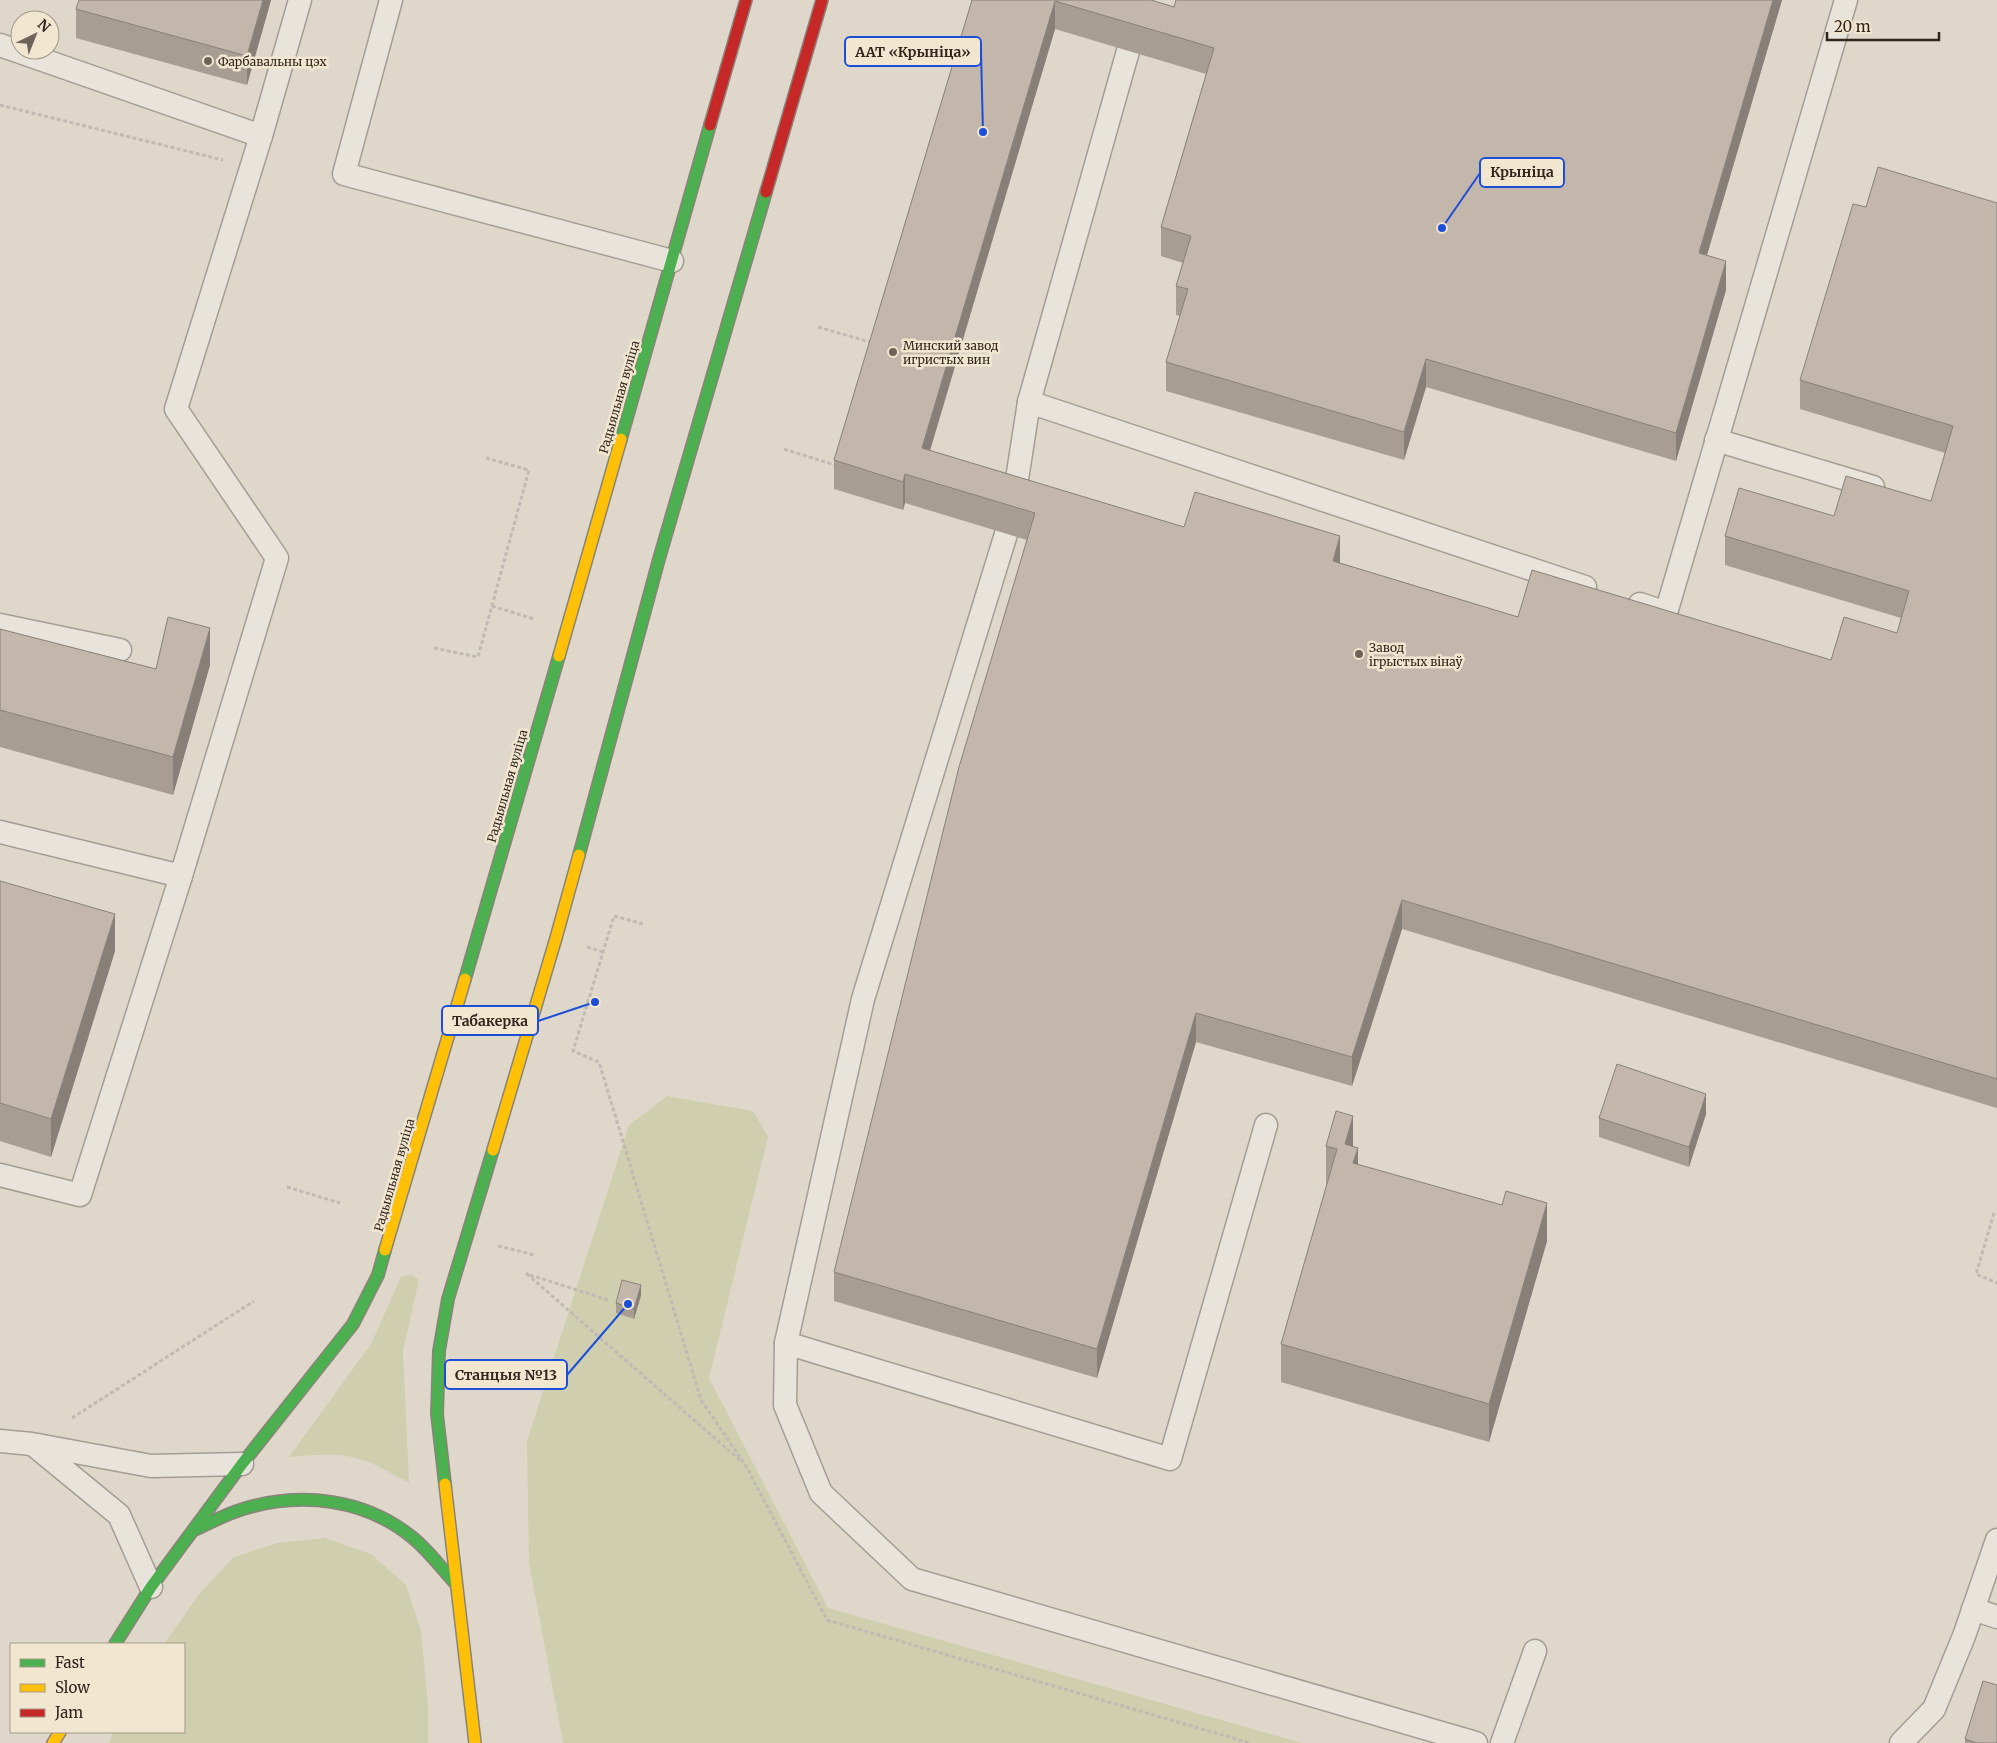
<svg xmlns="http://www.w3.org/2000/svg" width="1997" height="1743" viewBox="0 0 1997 1743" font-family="Merriweather,serif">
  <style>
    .green { fill: #cfceae }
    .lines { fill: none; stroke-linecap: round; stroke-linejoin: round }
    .lane-casing { stroke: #a49d94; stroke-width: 25 }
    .fast-casing { stroke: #8a837a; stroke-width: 14 }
    .slow-casing { stroke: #8a837a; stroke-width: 14 }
    .jam-casing { stroke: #8a837a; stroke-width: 14 }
    .path { stroke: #c0bab2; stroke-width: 3; stroke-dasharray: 4 2.5; stroke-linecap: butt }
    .lane { stroke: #e8e3db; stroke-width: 22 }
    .fast { stroke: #4caf50; stroke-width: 11 }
    .slow { stroke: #ffc107; stroke-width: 11 }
    .jam { stroke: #c62828; stroke-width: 11 }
    .wall { fill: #a89d93 }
    .shaded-wall { fill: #888078 }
    .building { fill: #c3b7ab; stroke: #888078 }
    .poi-dot { fill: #6e645a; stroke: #f1e6d0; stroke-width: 2 }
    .labels { text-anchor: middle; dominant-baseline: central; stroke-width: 5; stroke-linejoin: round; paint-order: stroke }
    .poi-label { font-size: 12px; fill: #31261d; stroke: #f1e6d0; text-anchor: start }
    .street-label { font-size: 12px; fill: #31261d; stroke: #f1e6d0 }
    .leader { fill: none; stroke: #1d4ed8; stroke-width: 2 }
    .callout-dot { fill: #1d4ed8; stroke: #f1e6d0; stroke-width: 2 }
    .callout { fill: #f1e6d0; stroke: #1d4ed8; stroke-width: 2 }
    .callout-label { font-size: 14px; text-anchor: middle; font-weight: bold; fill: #31261d }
  </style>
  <rect width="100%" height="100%" fill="#dfd8ca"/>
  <!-- green -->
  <g class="green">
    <path d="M 667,1096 L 753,1111 L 768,1137 L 709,1378 L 828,1608 L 1302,1743 L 563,1743 L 529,1563 L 527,1441 L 629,1125 Z"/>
    <path d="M 411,1275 L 419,1280 L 403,1351 L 409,1483 C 392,1474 372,1461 352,1457 C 332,1453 310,1455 289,1457 L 371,1344 L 401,1277 Z"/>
    <path d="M 325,1538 L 371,1554 L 406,1585 L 421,1631 L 428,1704 L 428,1743 L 109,1743 L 113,1732 L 184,1732 L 184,1644 L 164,1644 L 200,1593 L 234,1557 L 277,1543 Z"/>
  </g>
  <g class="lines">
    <!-- lane casing -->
    <g class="lane-casing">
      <g id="lane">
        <path d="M 391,0 L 344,174 L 672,261"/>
        <path d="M 0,45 L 261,136"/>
        <path d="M 1128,51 L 1029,402 L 1585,587"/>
        <path d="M 1716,440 L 1873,487"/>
        <path d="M 1013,505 L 1029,402"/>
        <path d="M 1006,534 L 863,999 L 786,1343 L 785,1405 L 821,1493 L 912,1579 L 1476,1743"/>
        <path d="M 1640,604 L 1666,613 L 1846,0"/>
        <path d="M 0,625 L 120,650"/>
        <path d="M 0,832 L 181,876"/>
        <path d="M 0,1175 L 80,1195 L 181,876 L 277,558 L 176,409 L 261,136 L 300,0"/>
        <path d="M 786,1343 L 1170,1459 L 1266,1125"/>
        <path d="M 0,1441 L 32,1444 L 151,1466 L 242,1464"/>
        <path d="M 35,1446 L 119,1515 L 151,1587"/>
        <path d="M 1973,1609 L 1997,1617"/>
        <path d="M 1502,1743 L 1535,1651"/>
        <path d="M 1901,1743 L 1934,1709 L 1964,1636 L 1997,1540"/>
      </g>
    </g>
    <!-- fast casing -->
    <g class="fast-casing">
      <g id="fast">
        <path d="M 621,439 L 710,125"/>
        <path d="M 579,855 L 659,559 L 766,192"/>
        <path d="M 465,979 L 559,656"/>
        <path d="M 445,1484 L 437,1414 L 439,1351 L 448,1299 L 493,1150"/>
        <path d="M 194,1530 C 210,1523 226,1514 243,1509 C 302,1491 366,1499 413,1538 C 429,1551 441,1568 455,1583"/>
        <path d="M 115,1644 L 151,1587 L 242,1464 L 353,1324 L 378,1275 L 385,1250"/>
      </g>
    </g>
    <!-- slow casing -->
    <g class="slow-casing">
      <g id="slow">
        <path d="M 559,656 L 621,439"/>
        <path d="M 493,1150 L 556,938 L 579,855"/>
        <path d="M 385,1250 L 465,979"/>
        <path d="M 445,1484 L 475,1743"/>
        <path d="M 53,1743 L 60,1732"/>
      </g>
    </g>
    <!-- jam casing -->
    <g class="jam-casing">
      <g id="jam">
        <path d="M 710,125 L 746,0"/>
        <path d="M 766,192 L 822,0"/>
      </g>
    </g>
    <!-- path -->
    <g class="path">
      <path d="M 0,105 L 223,160"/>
      <path d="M 818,327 L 873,343"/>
      <path d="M 784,449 L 838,466"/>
      <path d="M 492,606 L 534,619"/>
      <path d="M 434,648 L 478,657 L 529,470 L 486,458"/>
      <path d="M 643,924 L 614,916 L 573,1051 L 599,1062 L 701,1400 L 746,1466 L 827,1620 L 1250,1743"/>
      <path d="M 587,947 L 603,952"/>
      <path d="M 287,1187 L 340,1203"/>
      <path d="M 1994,1213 L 1976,1274 L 1997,1283"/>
      <path d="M 498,1246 L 535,1255"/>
      <path d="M 608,1300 L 527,1274 L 742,1462"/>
      <path d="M 72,1418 L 254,1301"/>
    </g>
    <!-- lane -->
    <use href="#lane" class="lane"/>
    <!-- fast -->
    <use href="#fast" class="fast"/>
    <!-- slow -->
    <use href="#slow" class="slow"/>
    <!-- jam -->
    <use href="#jam" class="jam"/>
  </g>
  <!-- wall -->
  <g class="wall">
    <path d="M 79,0 L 271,0 L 247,85 L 76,38 L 76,9 Z"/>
    <path d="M 972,0 L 1151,0 L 1174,7 L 1176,0 L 1782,0 L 1707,255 L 1726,290 L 1676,461 L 1426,387 L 1404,460 L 1166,391 L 1166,362 L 1180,316 L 1176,315 L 1176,286 L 1183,263 L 1161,256 L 1161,227 L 1206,74 L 1055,29 L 930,451 L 1184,527 L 1340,563 L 1518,617 L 1831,660 L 1897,633 L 1901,618 L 1725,565 L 1725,536 L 1834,516 L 1931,501 L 1945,453 L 1800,409 L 1800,380 L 1866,207 L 1997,203 L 1997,1108 L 1402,929 L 1352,1086 L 1196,1042 L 1097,1378 L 834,1301 L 834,1272 L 1027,540 L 905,503 L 903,510 L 834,489 L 834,460 Z"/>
    <path d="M 0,629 L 156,669 L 210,665 L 173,795 L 0,747 Z"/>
    <path d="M 0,881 L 115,951 L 51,1157 L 0,1141 Z"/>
    <path d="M 1706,1114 L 1689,1167 L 1599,1137 L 1599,1118 Z"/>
    <path d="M 1326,1146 L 1353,1146 L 1358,1164 L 1547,1241 L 1489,1442 L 1281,1382 L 1281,1344 L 1327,1184 L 1326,1184 Z"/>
    <path d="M 641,1295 L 634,1319 L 616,1313 L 616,1303 Z"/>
    <path d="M 1965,1739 L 1997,1743 L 1965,1743 Z"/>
  </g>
  <!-- shaded-wall -->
  <g class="shaded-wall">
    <path d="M 263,0 L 271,0 L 247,85 L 247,56 Z"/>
    <path d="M 1773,0 L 1782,0 L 1699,282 L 1699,253 Z"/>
    <path d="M 1055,1 L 1055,29 L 922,477 L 922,448 Z"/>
    <path d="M 1726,261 L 1726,290 L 1676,461 L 1676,433 Z"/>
    <path d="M 1426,359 L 1426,387 L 1404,460 L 1404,432 Z"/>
    <path d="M 905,474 L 905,503 L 903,510 L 903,482 Z"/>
    <path d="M 1340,536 L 1340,565 L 1333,561 Z"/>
    <path d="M 210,628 L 210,665 L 173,795 L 173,757 Z"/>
    <path d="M 1402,900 L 1402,929 L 1352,1086 L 1352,1057 Z"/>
    <path d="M 115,914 L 115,951 L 51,1157 L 51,1119 Z"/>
    <path d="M 1196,1013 L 1196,1042 L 1097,1378 L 1097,1349 Z"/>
    <path d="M 1706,1094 L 1706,1114 L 1689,1167 L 1689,1147 Z"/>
    <path d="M 1353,1116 L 1353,1154 L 1345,1144 Z"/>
    <path d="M 1358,1148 L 1358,1185 L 1353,1163 Z"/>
    <path d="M 1547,1203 L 1547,1241 L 1489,1442 L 1489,1404 Z"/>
    <path d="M 641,1285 L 641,1295 L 634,1319 L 634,1309 Z"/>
  </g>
  <!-- building -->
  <g class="building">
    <path d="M 79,0 L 263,0 L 247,56 L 76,9 Z"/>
    <path d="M 972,0 L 1151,0 L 1174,7 L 1176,0 L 1773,0 L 1699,253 L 1726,261 L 1676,433 L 1426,359 L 1404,432 L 1166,362 L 1188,289 L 1176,286 L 1191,236 L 1161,227 L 1214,48 L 1055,1 L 922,448 L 1184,527 L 1195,492 L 1340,536 L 1333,561 L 1518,617 L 1532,570 L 1831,660 L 1844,617 L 1897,633 L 1909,591 L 1725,536 L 1739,488 L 1834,516 L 1846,476 L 1931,501 L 1953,426 L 1800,380 L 1853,204 L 1866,207 L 1878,167 L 1997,203 L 1997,1079 L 1402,900 L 1352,1057 L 1196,1013 L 1097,1349 L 834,1272 L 959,767 L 1035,513 L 905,474 L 903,482 L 834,460 Z"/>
    <path d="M 168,617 L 210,628 L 173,757 L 0,710 L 0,629 L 156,669 Z"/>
    <path d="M 0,881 L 115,914 L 51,1119 L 0,1103 Z"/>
    <path d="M 1617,1064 L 1706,1094 L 1689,1147 L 1599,1118 Z"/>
    <path d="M 1336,1111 L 1353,1116 L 1345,1144 L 1358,1148 L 1353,1163 L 1502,1205 L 1506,1191 L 1547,1203 L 1489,1404 L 1281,1344 L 1337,1149 L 1326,1146 Z"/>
    <path d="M 622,1280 L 641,1285 L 634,1309 L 616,1303 Z"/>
    <path d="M 1983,1681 L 1997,1685 L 1997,1743 L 1977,1743 L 1965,1739 Z"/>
  </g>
  <!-- markers -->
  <g class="poi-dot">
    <circle cx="208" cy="61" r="5"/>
    <circle cx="893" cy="352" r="5"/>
    <circle cx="1359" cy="654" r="5"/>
  </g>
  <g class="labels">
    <!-- poi labels -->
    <g class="poi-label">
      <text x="218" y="61">Фарбавальны цэх</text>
      <text x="903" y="345">Минский завод<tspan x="903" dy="14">игристых вин</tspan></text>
      <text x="1369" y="647">Завод<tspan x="1369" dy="14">ігрыстых вінаў</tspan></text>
    </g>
    <!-- street labels -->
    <g class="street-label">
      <text transform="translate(619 397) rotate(-74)">Радыяльная вуліца</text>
      <text transform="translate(507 786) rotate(-74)">Радыяльная вуліца</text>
      <text transform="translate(394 1175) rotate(-74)">Радыяльная вуліца</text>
    </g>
  </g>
  <!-- callouts -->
  <path class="leader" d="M983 132L981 52M1442 228L1480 173M595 1002L538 1021M628 1304L567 1375"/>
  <g class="callout-dot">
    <circle cx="983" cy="132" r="5"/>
    <circle cx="1442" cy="228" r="5"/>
    <circle cx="595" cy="1002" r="5"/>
    <circle cx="628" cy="1304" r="5"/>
  </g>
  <g class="callout">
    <rect x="845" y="37" width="136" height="29" rx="5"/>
    <rect x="1480" y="158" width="84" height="29" rx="5"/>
    <rect x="442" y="1006" width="96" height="29" rx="5"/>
    <rect x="445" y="1360" width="122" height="29" rx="5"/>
  </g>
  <g class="callout-label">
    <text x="913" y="57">ААТ «Крыніца»</text>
    <text x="1522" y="177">Крыніца</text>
    <text x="490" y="1026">Табакерка</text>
    <text x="506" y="1380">Станцыя №13</text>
  </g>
  <!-- legend -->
  <rect x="10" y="1643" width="175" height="90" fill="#f1e6d0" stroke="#a49988"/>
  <rect x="20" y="1659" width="25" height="8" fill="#4caf50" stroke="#a49988"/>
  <text x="55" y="1668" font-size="15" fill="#31261d">Fast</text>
  <rect x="20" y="1684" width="25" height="8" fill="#ffc107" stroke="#a49988"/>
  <text x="55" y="1693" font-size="15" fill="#31261d">Slow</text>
  <rect x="20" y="1709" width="25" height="8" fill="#c62828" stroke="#a49988"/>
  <text x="55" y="1718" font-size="15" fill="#31261d">Jam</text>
  <!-- north arrow -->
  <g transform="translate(35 35) rotate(43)"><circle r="24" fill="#f1e6d0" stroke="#a49988"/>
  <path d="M0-4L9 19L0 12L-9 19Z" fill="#6e645a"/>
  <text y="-8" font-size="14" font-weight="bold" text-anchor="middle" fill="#31261d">N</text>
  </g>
  <!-- scale -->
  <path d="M1827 32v8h112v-8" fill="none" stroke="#31261d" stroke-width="2.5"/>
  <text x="1834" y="32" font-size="15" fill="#31261d" stroke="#f1e6d0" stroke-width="4" paint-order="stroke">20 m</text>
</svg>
